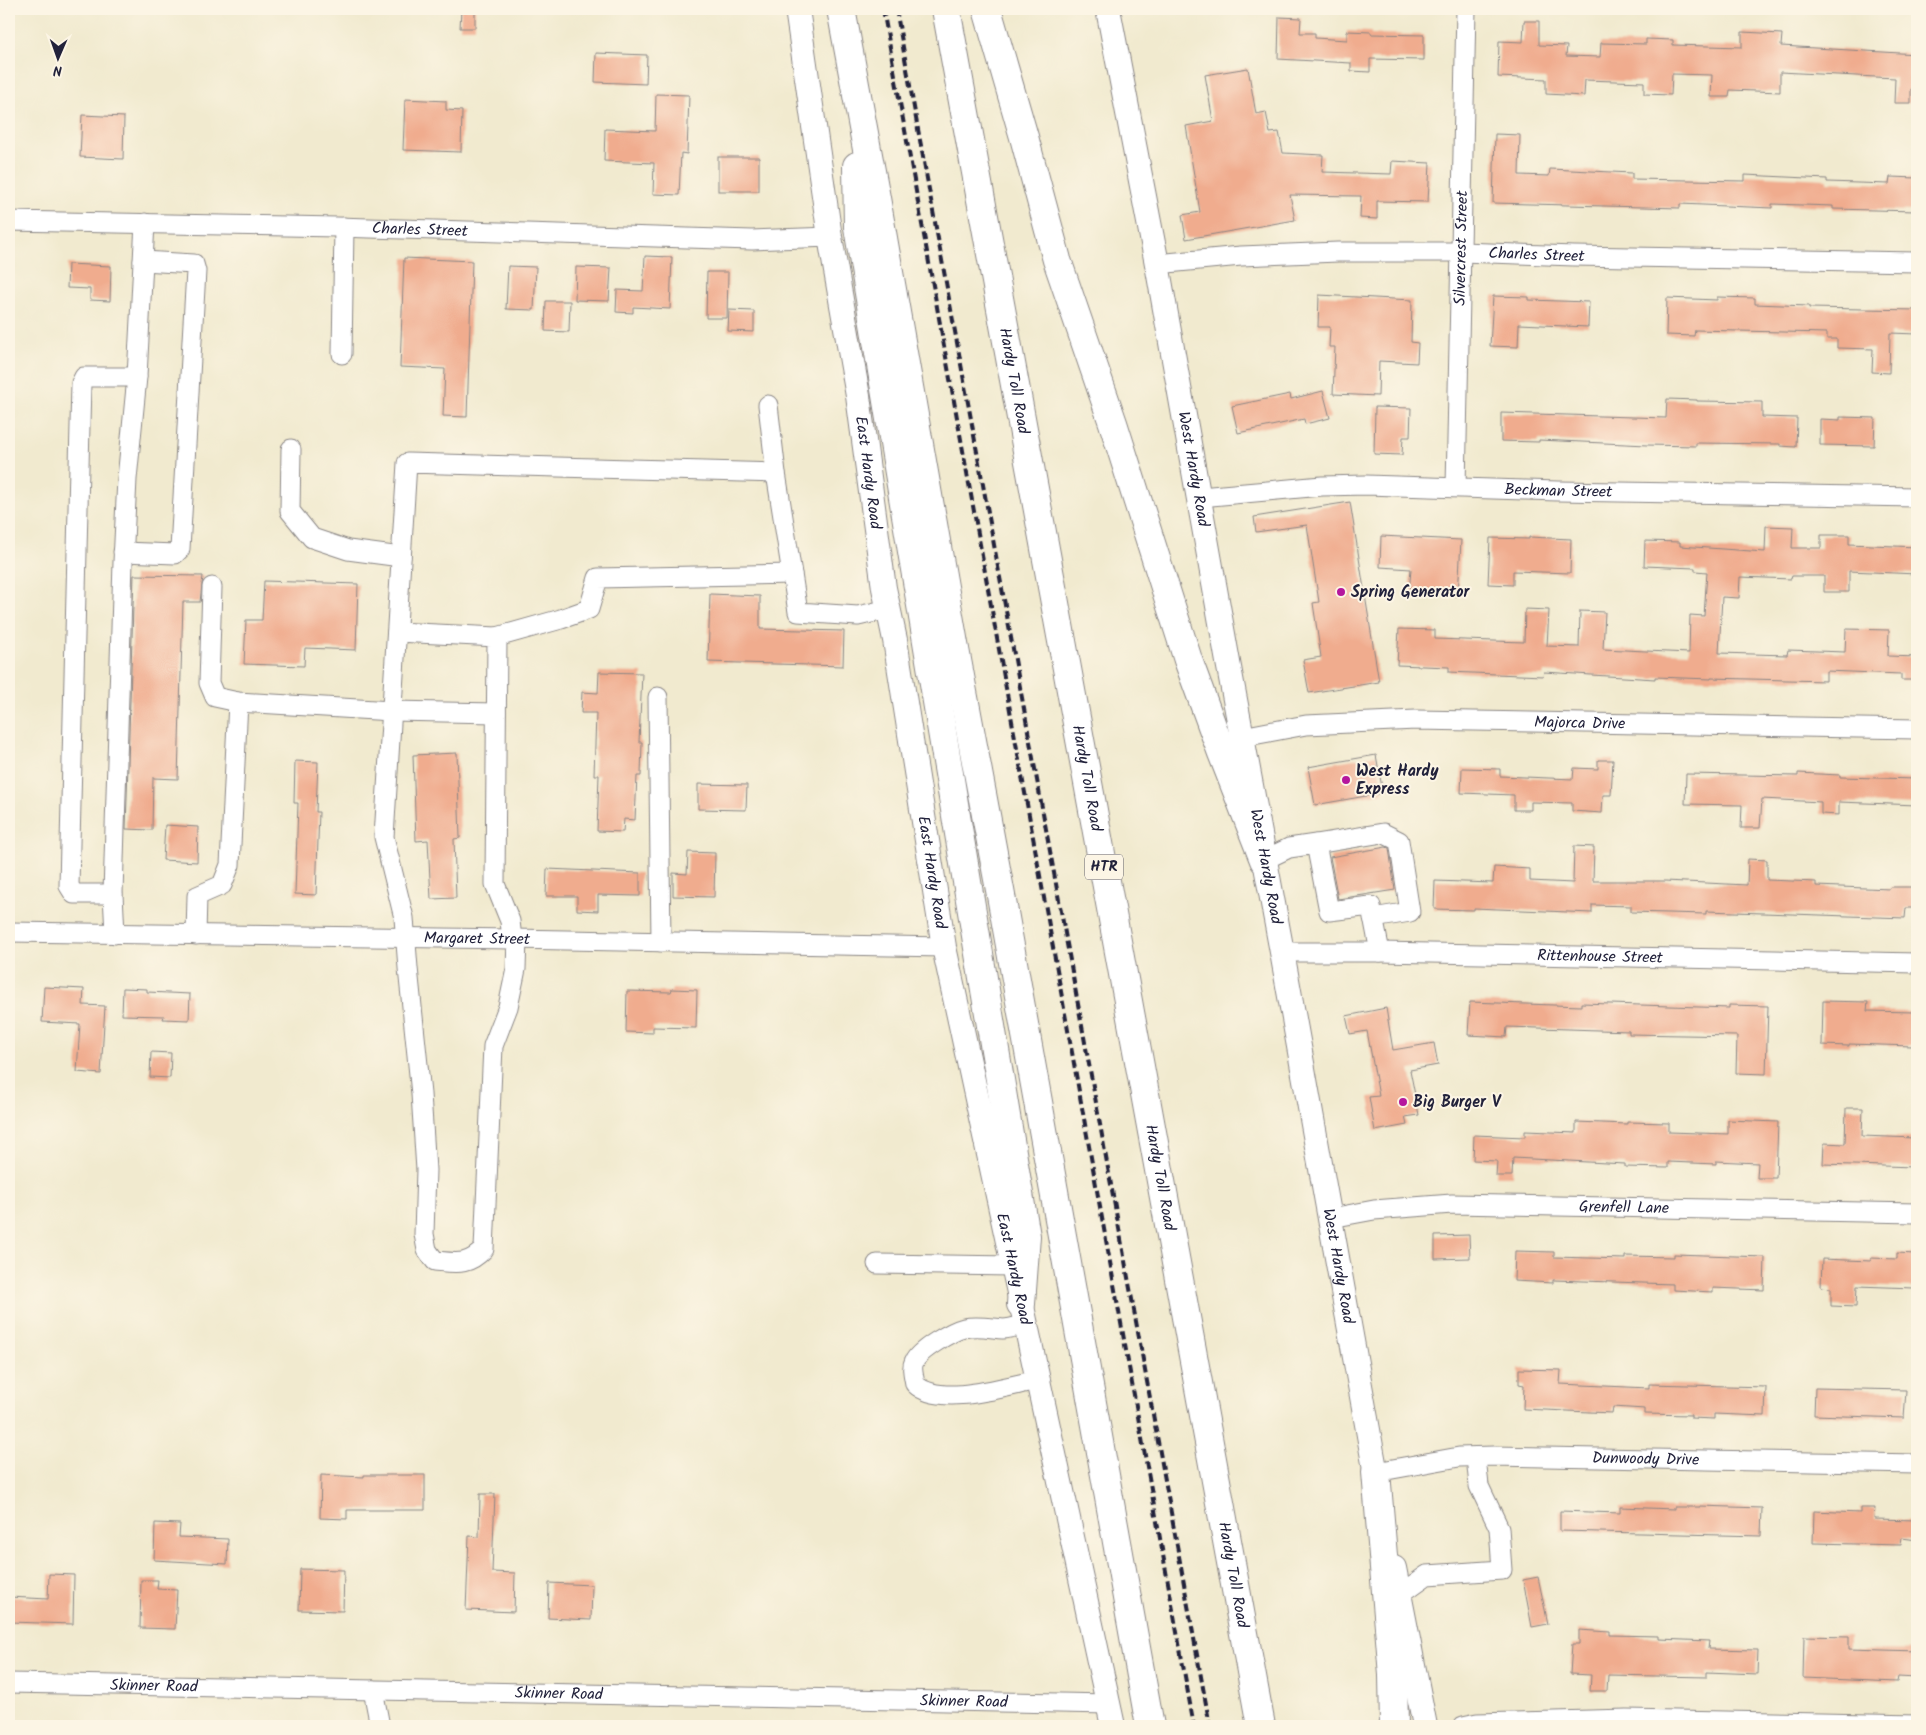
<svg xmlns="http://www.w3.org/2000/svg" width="1926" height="1735" viewBox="0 0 1926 1735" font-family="Kalam,sans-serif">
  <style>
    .building { fill: #f0ac8e }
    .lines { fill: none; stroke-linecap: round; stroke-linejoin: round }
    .minor-casing { stroke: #8a8685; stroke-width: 21 }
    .major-casing { stroke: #8a8685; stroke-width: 26 }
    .highway-casing { stroke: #8a8685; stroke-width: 30 }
    .minor { stroke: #fff; stroke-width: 19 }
    .major { stroke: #fff; stroke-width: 24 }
    .highway { stroke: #fff; stroke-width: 28 }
    .rail { stroke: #22223b; stroke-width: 4; stroke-dasharray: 8 4; stroke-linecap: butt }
    .poi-dot { fill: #b5179e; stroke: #fcf5e5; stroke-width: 2 }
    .labels { text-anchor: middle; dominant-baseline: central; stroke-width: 4; stroke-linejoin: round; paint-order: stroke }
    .shield { fill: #fcf5e5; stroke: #63616e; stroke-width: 1 }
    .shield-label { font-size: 15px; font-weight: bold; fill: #22223b }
    .street-label { font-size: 16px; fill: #22223b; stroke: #fcf5e5 }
    .poi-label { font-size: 16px; font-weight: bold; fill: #22223b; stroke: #fcf5e5; text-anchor: start }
  </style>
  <rect width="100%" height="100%" fill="#fcf5e5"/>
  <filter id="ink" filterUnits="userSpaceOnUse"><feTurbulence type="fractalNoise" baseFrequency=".02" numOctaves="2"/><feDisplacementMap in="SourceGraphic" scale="10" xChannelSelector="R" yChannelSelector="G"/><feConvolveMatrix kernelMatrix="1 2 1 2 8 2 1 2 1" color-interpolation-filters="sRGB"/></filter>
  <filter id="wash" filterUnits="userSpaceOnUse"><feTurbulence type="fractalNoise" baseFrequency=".0096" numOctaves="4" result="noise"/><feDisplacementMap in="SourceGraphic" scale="20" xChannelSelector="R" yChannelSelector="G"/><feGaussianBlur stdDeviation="1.12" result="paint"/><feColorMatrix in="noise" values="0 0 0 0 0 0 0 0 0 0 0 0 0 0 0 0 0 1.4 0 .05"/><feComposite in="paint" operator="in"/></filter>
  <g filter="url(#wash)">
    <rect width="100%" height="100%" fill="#f1eacf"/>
    <g id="blocks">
      <!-- building -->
      <g class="building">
        <path d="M 461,9 L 475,9 L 475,28 L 460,28 Z"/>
        <path d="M 1279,17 L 1301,18 L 1300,33 L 1315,33 L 1315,38 L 1347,40 L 1347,31 L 1371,32 L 1371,34 L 1424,35 L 1424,60 L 1370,59 L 1370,72 L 1351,71 L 1351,63 L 1278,59 Z"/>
        <path d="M 1524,21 L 1539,21 L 1539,45 L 1567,46 L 1566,56 L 1600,57 L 1601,43 L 1646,44 L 1646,39 L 1673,40 L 1673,45 L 1742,47 L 1742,32 L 1782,34 L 1781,46 L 1917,54 L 1917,89 L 1911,89 L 1911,103 L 1894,103 L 1895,78 L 1780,72 L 1780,92 L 1730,90 L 1729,97 L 1711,97 L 1712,75 L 1672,74 L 1671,95 L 1644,94 L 1644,82 L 1585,80 L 1584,96 L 1546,94 L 1546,79 L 1498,77 L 1499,41 L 1523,42 Z"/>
        <path d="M 596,53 L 647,55 L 646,84 L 595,82 Z"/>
        <path d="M 1248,68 L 1256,114 L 1266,112 L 1270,133 L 1279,132 L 1283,153 L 1323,155 L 1322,172 L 1391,174 L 1392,161 L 1430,163 L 1428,202 L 1377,201 L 1377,219 L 1360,218 L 1361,196 L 1290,195 L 1295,220 L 1186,239 L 1182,215 L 1200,212 L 1186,126 L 1213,121 L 1205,75 Z"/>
        <path d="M 656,94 L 689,95 L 687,154 L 681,153 L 679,195 L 653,194 L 654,163 L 604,161 L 605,129 L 655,131 Z"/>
        <path d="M 405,99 L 446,101 L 446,110 L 462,111 L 461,152 L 403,150 Z"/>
        <path d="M 82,115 L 124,117 L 123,159 L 80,157 Z"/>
        <path d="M 1495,134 L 1520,135 L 1519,175 L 1549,176 L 1550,169 L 1632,173 L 1632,179 L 1745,181 L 1745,175 L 1827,179 L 1827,182 L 1889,184 L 1890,177 L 1917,178 L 1916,211 L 1833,209 L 1833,206 L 1772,204 L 1772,208 L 1680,204 L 1680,208 L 1493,203 Z"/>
        <rect x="718" y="157" width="41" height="34"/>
        <path d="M 645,256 L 672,257 L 670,309 L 633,307 L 633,313 L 616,312 L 617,290 L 643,291 Z"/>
        <path d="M 404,258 L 472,261 L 467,417 L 443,416 L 445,369 L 400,367 Z"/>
        <path d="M 68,264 L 111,266 L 110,301 L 90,300 L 90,289 L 67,288 Z"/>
        <path d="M 508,266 L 536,267 L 534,310 L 506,309 Z"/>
        <path d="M 576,267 L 611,268 L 609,301 L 575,300 Z"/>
        <path d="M 707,272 L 728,272 L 727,318 L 706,318 Z"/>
        <path d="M 1319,295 L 1412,300 L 1411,342 L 1418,343 L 1417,363 L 1379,361 L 1378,396 L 1333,394 L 1335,347 L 1329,347 L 1330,327 L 1318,327 Z"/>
        <path d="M 1493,296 L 1529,297 L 1529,300 L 1589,302 L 1588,327 L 1519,324 L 1518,347 L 1490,346 Z"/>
        <path d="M 1717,297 L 1755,298 L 1755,304 L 1809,306 L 1809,308 L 1917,310 L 1917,334 L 1890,333 L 1889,373 L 1872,372 L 1873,349 L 1837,348 L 1837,339 L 1827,339 L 1827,333 L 1695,330 L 1694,336 L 1666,335 L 1667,298 L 1717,300 Z"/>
        <path d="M 546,301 L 570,301 L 569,332 L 545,331 Z"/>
        <path d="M 729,310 L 754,311 L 754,332 L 728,331 Z"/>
        <path d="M 1323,391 L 1330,418 L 1305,424 L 1304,419 L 1238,433 L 1232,406 L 1290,394 L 1291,399 Z"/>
        <path d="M 1667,399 L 1697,400 L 1697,401 L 1762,402 L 1762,417 L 1797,418 L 1796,447 L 1780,446 L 1780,444 L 1696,443 L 1696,446 L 1647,445 L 1539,440 L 1539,442 L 1501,441 L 1501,413 L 1666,418 Z"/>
        <path d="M 1375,407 L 1411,408 L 1410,437 L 1403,437 L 1402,455 L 1374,454 Z"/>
        <path d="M 1840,417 L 1875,418 L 1874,446 L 1820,445 L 1820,419 L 1840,420 Z"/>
        <path d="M 1350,502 L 1379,682 L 1309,693 L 1303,660 L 1321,657 L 1313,603 L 1319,602 L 1307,525 L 1256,532 L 1254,517 Z"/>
        <path d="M 1766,526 L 1793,527 L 1792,548 L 1821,548 L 1821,535 L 1849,535 L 1849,544 L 1917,547 L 1917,574 L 1849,571 L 1849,592 L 1824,592 L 1824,576 L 1792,576 L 1791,579 L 1740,577 L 1739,598 L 1722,597 L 1719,653 L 1787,655 L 1788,650 L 1845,652 L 1846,629 L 1889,630 L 1888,656 L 1917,657 L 1917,680 L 1901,680 L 1901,674 L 1826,671 L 1826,681 L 1711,678 L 1711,679 L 1655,677 L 1655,679 L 1544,672 L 1543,676 L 1449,672 L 1449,667 L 1397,665 L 1399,629 L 1435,630 L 1435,639 L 1524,642 L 1525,609 L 1549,610 L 1547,646 L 1579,647 L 1580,611 L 1605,612 L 1603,649 L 1689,653 L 1690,615 L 1704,616 L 1707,572 L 1695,571 L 1695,568 L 1644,566 L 1645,541 L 1680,542 L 1680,546 L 1765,552 Z"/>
        <path d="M 1381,536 L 1461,540 L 1458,596 L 1409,593 L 1411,569 L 1380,567 Z"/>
        <path d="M 1529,537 L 1571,539 L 1570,573 L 1513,571 L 1513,585 L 1488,584 L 1490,538 L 1529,539 Z"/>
        <path d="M 134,575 L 203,576 L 200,602 L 183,602 L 178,779 L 153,778 L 152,830 L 126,829 Z"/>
        <path d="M 264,581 L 358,584 L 356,650 L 305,648 L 304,666 L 244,664 L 246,620 L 262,620 Z"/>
        <path d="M 710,594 L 760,596 L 760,629 L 844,631 L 843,666 L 708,662 Z"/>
        <path d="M 599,672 L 642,673 L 639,742 L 642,742 L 641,776 L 637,776 L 635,820 L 624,819 L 623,832 L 597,831 L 599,775 L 594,775 L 596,713 L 581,713 L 582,692 L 598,693 Z"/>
        <path d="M 457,753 L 460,838 L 454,839 L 456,898 L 431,899 L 428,840 L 416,841 L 413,755 Z"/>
        <path d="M 1376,755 L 1383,793 L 1315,805 L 1308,767 Z"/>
        <path d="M 1598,760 L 1613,760 L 1611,795 L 1603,795 L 1602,813 L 1572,811 L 1572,803 L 1531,802 L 1531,810 L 1514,810 L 1514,795 L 1461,793 L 1462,768 L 1500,769 L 1500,776 L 1573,779 L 1574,768 L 1598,769 Z"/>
        <path d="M 295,761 L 318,762 L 316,812 L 319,812 L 316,895 L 295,894 L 298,803 L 294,803 Z"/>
        <path d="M 1798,773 L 1840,775 L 1840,777 L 1917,779 L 1917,805 L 1839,802 L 1839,815 L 1821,814 L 1821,802 L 1762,799 L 1760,828 L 1741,828 L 1742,805 L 1685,804 L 1686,774 L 1798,776 Z"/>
        <path d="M 698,784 L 747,785 L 746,810 L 698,809 Z"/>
        <path d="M 165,825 L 198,827 L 197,862 L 163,860 Z"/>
        <path d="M 1574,846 L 1594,847 L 1593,881 L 1665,881 L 1747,885 L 1748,859 L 1767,860 L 1767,880 L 1816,882 L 1816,886 L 1890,889 L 1890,887 L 1917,887 L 1917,908 L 1906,908 L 1905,918 L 1706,911 L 1706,914 L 1631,912 L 1631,906 L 1592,905 L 1592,913 L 1474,908 L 1474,910 L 1434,909 L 1435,881 L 1493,883 L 1494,867 L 1530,869 L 1530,881 L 1573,883 Z"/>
        <path d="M 1386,847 L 1389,848 L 1395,890 L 1338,899 L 1330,857 Z"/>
        <path d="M 688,852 L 715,853 L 714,897 L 673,896 L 673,873 L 687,874 Z"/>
        <path d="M 547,869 L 640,873 L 640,896 L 598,895 L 598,911 L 577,910 L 577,896 L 546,896 Z"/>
        <path d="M 44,987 L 84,989 L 83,1005 L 105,1006 L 101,1074 L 77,1072 L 80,1024 L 42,1022 Z"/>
        <path d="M 123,988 L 147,989 L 147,992 L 190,994 L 189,1020 L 163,1019 L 164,1016 L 122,1015 Z"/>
        <path d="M 672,989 L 697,990 L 696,1028 L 653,1027 L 653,1033 L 626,1032 L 627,991 L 671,992 Z"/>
        <path d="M 1823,1001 L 1868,1002 L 1867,1011 L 1914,1012 L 1913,1046 L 1849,1044 L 1849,1046 L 1822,1045 Z"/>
        <path d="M 1470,1002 L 1581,1006 L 1581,1003 L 1729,1008 L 1729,1005 L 1768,1006 L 1766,1074 L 1736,1073 L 1737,1036 L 1629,1034 L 1629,1031 L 1507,1027 L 1506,1037 L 1468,1035 Z"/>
        <path d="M 1386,1008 L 1393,1050 L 1434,1043 L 1438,1065 L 1410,1070 L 1419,1115 L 1405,1117 L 1407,1125 L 1375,1131 L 1369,1097 L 1379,1096 L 1367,1031 L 1350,1034 L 1346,1016 Z"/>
        <path d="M 151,1052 L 171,1053 L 170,1078 L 150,1077 Z"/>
        <path d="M 1846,1108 L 1863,1108 L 1862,1136 L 1915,1138 L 1914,1167 L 1823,1164 L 1824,1143 L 1845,1144 Z"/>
        <path d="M 1728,1120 L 1778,1122 L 1776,1178 L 1757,1178 L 1758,1163 L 1716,1161 L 1716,1164 L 1668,1162 L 1668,1168 L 1625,1167 L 1625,1164 L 1513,1158 L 1512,1176 L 1496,1176 L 1497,1161 L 1473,1160 L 1474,1135 L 1525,1137 L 1525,1131 L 1576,1133 L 1576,1122 L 1627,1124 L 1627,1122 L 1669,1123 L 1669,1132 L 1728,1134 Z"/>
        <path d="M 1469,1235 L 1470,1258 L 1435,1259 L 1435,1236 Z"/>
        <path d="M 1515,1251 L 1554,1252 L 1554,1257 L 1625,1259 L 1625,1256 L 1674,1257 L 1674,1254 L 1765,1257 L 1764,1290 L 1713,1288 L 1713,1292 L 1673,1290 L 1673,1284 L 1553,1280 L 1553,1283 L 1514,1281 Z"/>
        <path d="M 1897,1253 L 1915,1254 L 1914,1288 L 1857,1286 L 1856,1307 L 1831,1306 L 1831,1288 L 1821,1287 L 1822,1259 L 1871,1261 L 1871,1258 L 1897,1259 Z"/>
        <path d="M 1519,1369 L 1561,1370 L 1560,1384 L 1649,1388 L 1649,1384 L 1766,1387 L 1765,1416 L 1714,1414 L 1714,1419 L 1691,1418 L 1691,1415 L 1645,1414 L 1645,1409 L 1613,1407 L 1612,1413 L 1523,1409 L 1524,1385 L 1519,1384 Z"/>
        <path d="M 1815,1388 L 1906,1390 L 1904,1418 L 1814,1415 Z"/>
        <path d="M 321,1475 L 364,1477 L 364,1475 L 425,1475 L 425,1510 L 347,1510 L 347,1519 L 320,1518 Z"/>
        <path d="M 480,1494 L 495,1494 L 492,1572 L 515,1573 L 514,1612 L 466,1610 L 469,1536 L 479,1537 Z"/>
        <path d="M 1700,1506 L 1762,1508 L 1761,1536 L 1560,1531 L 1560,1511 L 1620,1513 L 1620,1507 L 1674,1509 L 1674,1507 L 1700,1507 Z"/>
        <path d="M 1860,1508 L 1875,1508 L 1874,1519 L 1917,1520 L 1917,1540 L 1902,1538 L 1901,1545 L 1813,1543 L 1814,1511 L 1860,1513 Z"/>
        <path d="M 155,1523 L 180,1524 L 179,1537 L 228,1539 L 227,1564 L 154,1560 Z"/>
        <path d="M 300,1569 L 344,1570 L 343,1611 L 299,1610 Z"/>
        <path d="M 49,1574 L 74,1575 L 73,1624 L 9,1622 L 9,1597 L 48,1599 Z"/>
        <path d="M 1538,1577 L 1548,1624 L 1532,1627 L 1523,1580 Z"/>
        <path d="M 141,1580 L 158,1580 L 157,1589 L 177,1590 L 175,1629 L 140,1628 Z"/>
        <path d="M 549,1583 L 592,1585 L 591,1620 L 548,1618 Z"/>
        <path d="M 1579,1630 L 1610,1632 L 1610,1635 L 1659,1636 L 1659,1639 L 1709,1641 L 1708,1649 L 1758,1650 L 1757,1674 L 1707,1672 L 1707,1677 L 1608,1675 L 1607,1691 L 1590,1691 L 1591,1675 L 1570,1674 L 1572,1644 L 1579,1644 Z"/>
        <path d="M 1804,1636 L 1849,1637 L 1849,1649 L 1917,1651 L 1917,1678 L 1898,1677 L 1897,1682 L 1803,1678 Z"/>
      </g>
    </g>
  </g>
  <g filter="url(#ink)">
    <use href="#blocks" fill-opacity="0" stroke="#8a8685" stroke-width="1"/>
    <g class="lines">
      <!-- minor casing -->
      <g class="minor-casing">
        <g id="minor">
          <path id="s1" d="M 9,221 L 337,227 L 752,240 L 830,237"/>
          <path id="s2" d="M 1157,264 L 1241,256 L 1338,252 L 1461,252 L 1574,256 L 1917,262"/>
          <path d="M 342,354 L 344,227"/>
          <path d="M 768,405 L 776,473 L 798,612 L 858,616 L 889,609"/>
          <path d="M 291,449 L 290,511 L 312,538 L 348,550 L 401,557"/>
          <path id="s3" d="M 1456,487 L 1466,9"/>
          <path id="s4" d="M 1200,497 L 1322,486 L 1366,485 L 1558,491 L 1917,497"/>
          <path d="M 123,552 L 175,554 L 180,549 L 196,271 L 194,264 L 143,261"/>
          <path d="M 212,587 L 209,683 L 215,697 L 238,702 L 392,711 L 496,713"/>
          <path d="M 397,632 L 497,637 L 495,884 L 510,921 L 512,939"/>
          <path d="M 497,637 L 561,619 L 589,609 L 598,578 L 792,574"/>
          <path d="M 658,697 L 661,942"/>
          <path id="s5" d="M 1242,737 L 1306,725 L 1416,720 L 1917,729"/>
          <path d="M 1316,844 L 1383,833 L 1399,841 L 1410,912 L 1373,918"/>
          <path d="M 1264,860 L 1289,848 L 1316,844 L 1329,911 L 1371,906 L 1380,952"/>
          <path d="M 113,894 L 74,894 L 69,886 L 81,383 L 84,377 L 137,377"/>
          <path id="s6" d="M 9,932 L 512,939 L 944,947"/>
          <path d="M 115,934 L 113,894 L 123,562 L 127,479 L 137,377 L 145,223"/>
          <path d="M 196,935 L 197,896 L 222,885 L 230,865 L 238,702"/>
          <path d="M 517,939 L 516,969 L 508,1007 L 493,1046 L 484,1249 C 468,1266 457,1263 435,1261 L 427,1250 L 424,1234 L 426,1170 L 421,1094 L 408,968 L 404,918 L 384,837 L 407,463 L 776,473"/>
          <path id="s7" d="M 1282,952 L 1380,952 L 1917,963"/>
          <path id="s8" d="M 1331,1218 L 1374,1210 L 1452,1204 L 1917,1213"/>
          <path d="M 877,1264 L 1013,1266"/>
          <path d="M 1025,1324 C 1018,1326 1010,1329 1003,1329 C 990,1328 977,1325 964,1328 C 952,1331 919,1350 914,1362 C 911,1368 914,1377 915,1384 C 940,1408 1006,1386 1038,1380"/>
          <path id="s9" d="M 1376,1472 L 1459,1457 L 1494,1456 L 1917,1464"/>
          <path d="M 1399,1595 L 1427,1575 L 1502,1570 L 1499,1528 L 1479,1486 L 1476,1457"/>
          <path id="s10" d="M 9,1683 L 1109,1704"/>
          <path d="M 373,1690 L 380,1726"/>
          <path d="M 1463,1726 L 1477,1723 L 1627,1719 L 1917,1725"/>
        </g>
      </g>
      <!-- major casing -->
      <g class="major-casing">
        <g id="major">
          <path id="s11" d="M 797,9 L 830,237 L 858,396 L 884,588 L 895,640 L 944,947 L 1113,1726"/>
          <path id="s12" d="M 1108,9 L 1157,264 L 1228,662 L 1282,952 L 1379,1491"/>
          <path d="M 1394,1568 L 1425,1726"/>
        </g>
      </g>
      <!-- highway casing -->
      <g class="highway-casing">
        <g id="highway">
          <path d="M 841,9 L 876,198 L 954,644 L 1000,890 L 1150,1726"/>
          <path id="s13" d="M 946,9 L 1261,1726"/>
          <path d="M 987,9 L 1024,137 L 1057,260 L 1113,423 L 1188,660 L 1222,753 L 1264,860"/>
          <path d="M 857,166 L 858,227 L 1026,1236 L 1021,1304"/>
          <path d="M 1376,1472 L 1393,1675 L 1394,1726"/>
        </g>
      </g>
      <!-- minor -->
      <use href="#minor" class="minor"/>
      <!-- major -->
      <use href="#major" class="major"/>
      <!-- highway -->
      <use href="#highway" class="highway"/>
      <!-- rail -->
      <g class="rail">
        <path d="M 883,9 L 1194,1726"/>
        <path d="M 896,9 L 1210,1726"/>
      </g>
    </g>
  </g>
  <!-- markers -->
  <g class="poi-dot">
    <circle cx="1341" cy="592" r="5"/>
    <circle cx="1346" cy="780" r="5"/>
    <circle cx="1403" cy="1102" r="5"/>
  </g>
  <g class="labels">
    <!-- shield labels -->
    <rect class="shield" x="1085" y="854.5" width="38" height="25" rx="4"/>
    <g class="shield-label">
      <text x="1104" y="867">HTR</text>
    </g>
    <!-- street labels -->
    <g class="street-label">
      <text stroke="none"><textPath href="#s1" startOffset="411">Charles Street</textPath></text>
      <text stroke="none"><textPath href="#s3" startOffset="239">Silvercrest Street</textPath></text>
      <text stroke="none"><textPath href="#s2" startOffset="380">Charles Street</textPath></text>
      <text stroke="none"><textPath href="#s13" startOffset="378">Hardy Toll Road</textPath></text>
      <text stroke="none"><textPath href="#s12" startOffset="468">West Hardy Road</textPath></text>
      <text stroke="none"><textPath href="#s11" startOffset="469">East Hardy Road</textPath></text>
      <text stroke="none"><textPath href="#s4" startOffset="359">Beckman Street</textPath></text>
      <text stroke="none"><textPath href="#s5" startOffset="339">Majorca Drive</textPath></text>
      <text stroke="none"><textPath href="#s13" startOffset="782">Hardy Toll Road</textPath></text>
      <text stroke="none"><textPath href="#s12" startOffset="872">West Hardy Road</textPath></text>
      <text stroke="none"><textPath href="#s11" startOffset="874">East Hardy Road</textPath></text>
      <text stroke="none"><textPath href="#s6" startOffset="468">Margaret Street</textPath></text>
      <text stroke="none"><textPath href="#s7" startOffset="318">Rittenhouse Street</textPath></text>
      <text stroke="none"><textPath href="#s13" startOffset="1188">Hardy Toll Road</textPath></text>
      <text stroke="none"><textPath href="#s8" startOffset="294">Grenfell Lane</textPath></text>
      <text stroke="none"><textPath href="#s12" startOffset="1278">West Hardy Road</textPath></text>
      <text stroke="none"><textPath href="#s11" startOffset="1279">East Hardy Road</textPath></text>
      <text stroke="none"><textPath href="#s9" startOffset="271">Dunwoody Drive</textPath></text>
      <text stroke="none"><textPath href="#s13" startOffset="1592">Hardy Toll Road</textPath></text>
      <text stroke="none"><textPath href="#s10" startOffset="145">Skinner Road</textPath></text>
      <text stroke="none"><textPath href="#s10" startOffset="550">Skinner Road</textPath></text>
      <text stroke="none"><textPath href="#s10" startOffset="955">Skinner Road</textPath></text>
    </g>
    <!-- poi labels -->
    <g class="poi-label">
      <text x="1351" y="592">Spring Generator</text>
      <text x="1356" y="771">West Hardy<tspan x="1356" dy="18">Express</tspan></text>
      <text x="1413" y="1102">Big Burger V</text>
    </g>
  </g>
  <!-- margin -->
  <rect width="1926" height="1735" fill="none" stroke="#fcf5e5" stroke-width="30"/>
  <!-- north arrow -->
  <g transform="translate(58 58) rotate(182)" stroke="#fcf5e5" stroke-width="4" paint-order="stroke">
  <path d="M0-4L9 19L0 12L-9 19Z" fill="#22223b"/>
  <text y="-8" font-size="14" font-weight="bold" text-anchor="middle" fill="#22223b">N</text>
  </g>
</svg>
